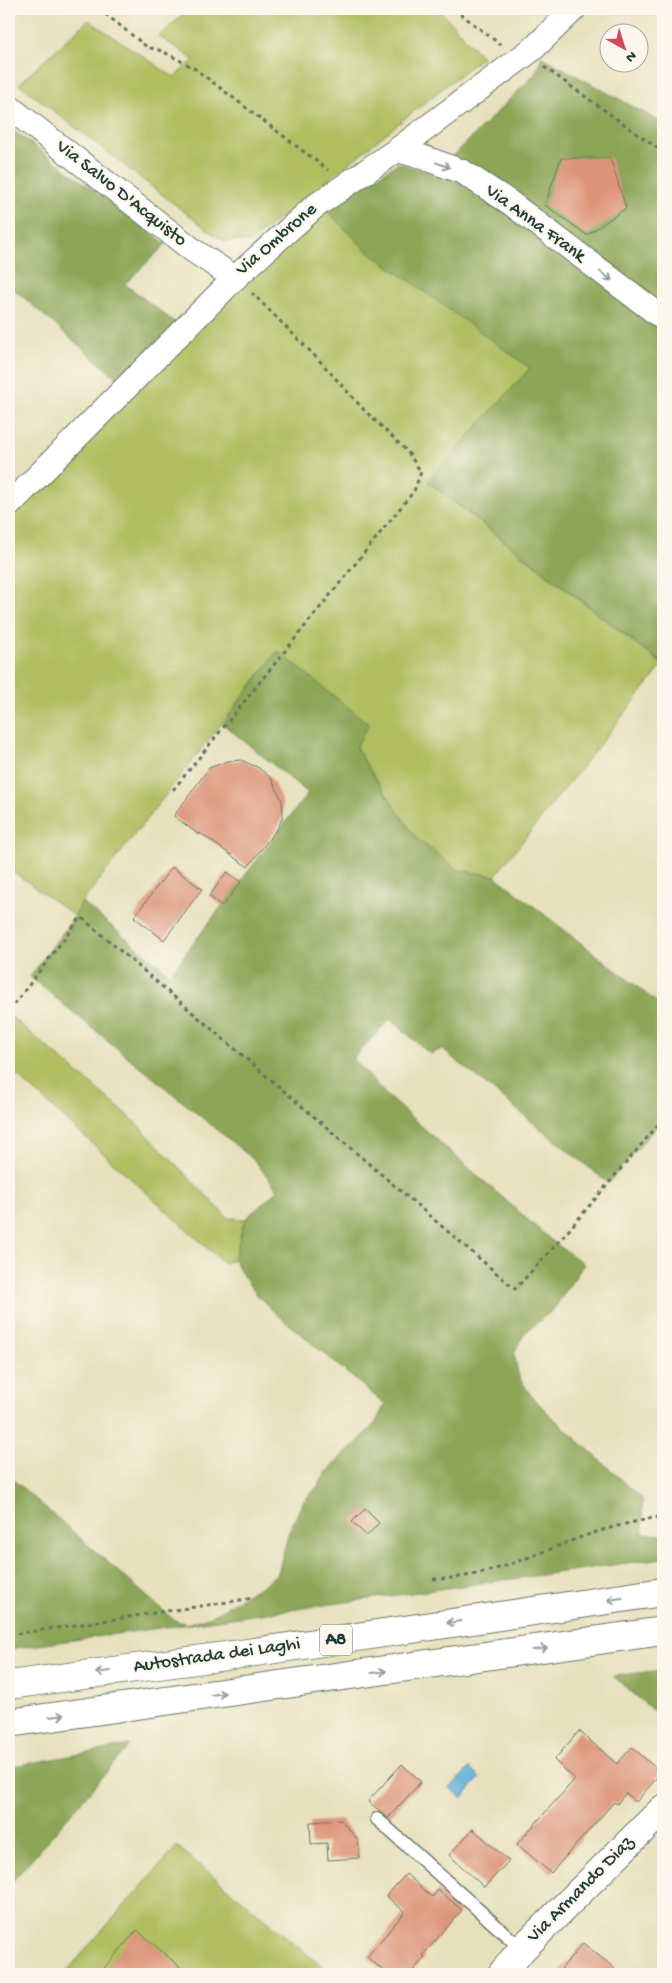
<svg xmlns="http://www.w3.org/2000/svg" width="672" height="1983" viewBox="0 0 672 1983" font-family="'Gochi Hand',sans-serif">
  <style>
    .green { fill: #b0be60; stroke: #687e4a }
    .forest { fill: #8ca556; stroke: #567145 }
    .water { fill: #5fadd9; stroke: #3f7586 }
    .building { fill: #dd9579 }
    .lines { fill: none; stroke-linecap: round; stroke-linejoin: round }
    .service-casing { stroke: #657664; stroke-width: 15 }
    .minor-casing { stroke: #657664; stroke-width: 26 }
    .tertiary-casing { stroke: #657664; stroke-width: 30 }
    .motorway-casing { stroke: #657664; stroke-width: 30 }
    .path { stroke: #657664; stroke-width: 3; stroke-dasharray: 4 4; stroke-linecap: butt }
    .service { stroke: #fff; stroke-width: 12 }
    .minor { stroke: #fff; stroke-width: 24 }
    .tertiary { stroke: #fff; stroke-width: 28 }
    .motorway { stroke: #fff; stroke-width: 28 }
    .oneway { stroke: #8f9e9a }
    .labels { text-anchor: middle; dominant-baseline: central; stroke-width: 4.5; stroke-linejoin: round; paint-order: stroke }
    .shield { fill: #fbf7ec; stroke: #61756b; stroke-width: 1 }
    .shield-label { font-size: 18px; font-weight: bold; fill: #1f3d34 }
    .street-label { font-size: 19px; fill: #1f3d34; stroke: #fbf7ec }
  </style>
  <rect width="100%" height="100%" fill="#fbf7ec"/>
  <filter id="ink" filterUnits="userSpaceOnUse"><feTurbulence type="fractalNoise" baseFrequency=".02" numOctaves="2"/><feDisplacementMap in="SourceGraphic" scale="10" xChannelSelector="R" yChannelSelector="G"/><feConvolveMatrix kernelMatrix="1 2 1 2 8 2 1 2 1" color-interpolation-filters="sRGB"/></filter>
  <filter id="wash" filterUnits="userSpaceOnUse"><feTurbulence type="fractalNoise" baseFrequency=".0096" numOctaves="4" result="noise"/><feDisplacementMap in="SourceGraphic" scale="20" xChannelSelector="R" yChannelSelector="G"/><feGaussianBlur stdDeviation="1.12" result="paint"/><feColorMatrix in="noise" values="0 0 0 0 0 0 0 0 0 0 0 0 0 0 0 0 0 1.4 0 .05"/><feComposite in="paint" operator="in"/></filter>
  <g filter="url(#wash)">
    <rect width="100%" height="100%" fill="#e7e0bc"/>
    <!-- green -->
    <g class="green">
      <path d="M 189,9 L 439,9 L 482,57 L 250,242 L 225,241 L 213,234 L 19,84 L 88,20 L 174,77 L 194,60 L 159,36 Z"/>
      <path d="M 326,210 L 364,248 L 531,368 L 428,482 L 663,665 L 495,876 L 458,870 L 416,838 L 369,769 L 356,747 L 278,651 L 82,902 L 75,916 L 9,869 L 9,515 L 243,284 Z"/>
      <path d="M 9,1015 L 131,1118 L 228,1218 L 245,1219 L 234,1259 L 224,1263 L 9,1068 Z"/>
      <path d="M 177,1846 L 331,1974 L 64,1974 Z"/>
    </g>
    <!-- forest -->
    <g class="forest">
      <path d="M 542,57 L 663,123 L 663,664 L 428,481 L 530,368 L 364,248 L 326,210 L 398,163 L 435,174 L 535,74 Z"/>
      <path d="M 9,127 L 166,244 L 125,284 L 177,324 L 119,380 L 9,285 Z"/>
      <path d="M 278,651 L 369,724 L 356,747 L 369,769 L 416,838 L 458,870 L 495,876 L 663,1007 L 663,1119 L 608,1183 L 442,1049 L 430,1054 L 390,1019 L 353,1058 L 387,1096 L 551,1240 L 584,1264 L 554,1309 L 525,1333 L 514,1353 L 519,1377 L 530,1394 L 550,1415 L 642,1498 L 643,1534 L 663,1535 L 663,1558 L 9,1649 L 9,1476 L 174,1620 L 187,1624 L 211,1616 L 263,1585 L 278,1573 L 289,1531 L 303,1502 L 316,1488 L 332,1465 L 357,1443 L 376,1422 L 385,1404 C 361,1385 338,1365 314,1345 C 281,1318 252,1298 234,1259 L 245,1219 L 278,1190 L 254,1160 L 30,977 L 75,916 L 82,902 L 170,974 L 308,793 L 223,724 Z"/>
      <path d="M 663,1670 L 663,1719 L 613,1676 Z"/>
      <path d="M 130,1745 L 10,1884 L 9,1882 L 9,1767 Z"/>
    </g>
    <!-- water -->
    <path class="water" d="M 469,1768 L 480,1778 L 462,1798 L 450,1788 Z"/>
    <g id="blocks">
      <!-- building -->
      <g class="building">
        <path d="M 561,158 L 610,158 L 626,208 L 587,235 L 545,205 Z"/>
        <path d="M 241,760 L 259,768 L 271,778 L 282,800 L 283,815 L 279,826 L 248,867 L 200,833 L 199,835 L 174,816 L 209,768 L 228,761 Z"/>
        <path d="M 172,867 L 202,889 L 164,940 L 134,917 Z"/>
        <path d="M 227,872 L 241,882 L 222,906 L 209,896 Z"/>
        <path d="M 365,1509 L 379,1523 L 367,1536 L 352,1522 Z"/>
        <path d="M 579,1731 L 617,1764 L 632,1747 L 661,1773 L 636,1802 L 626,1793 L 617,1804 L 614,1802 L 551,1873 L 517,1844 L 575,1779 L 554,1760 Z"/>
        <path d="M 402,1764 L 421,1782 L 388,1818 L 368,1801 Z"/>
        <path d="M 341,1820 L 358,1840 L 359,1858 L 328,1860 L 327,1843 L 311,1844 L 310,1822 Z"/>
        <path d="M 473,1829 L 509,1861 L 484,1887 L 449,1855 Z"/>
        <path d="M 406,1874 L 432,1897 L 438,1890 L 462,1910 L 423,1955 L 425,1957 L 410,1974 L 387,1974 L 367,1957 L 405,1912 L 386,1896 Z"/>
        <path d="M 137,1930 L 188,1974 L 99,1974 Z"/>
        <path d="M 583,1943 L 622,1974 L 557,1974 Z"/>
      </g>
    </g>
  </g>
  <g filter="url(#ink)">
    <use href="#blocks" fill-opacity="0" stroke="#657664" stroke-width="1"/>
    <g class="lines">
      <!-- service casing -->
      <g class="service-casing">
        <path id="service" d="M 377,1819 L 522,1949"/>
      </g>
      <!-- minor casing -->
      <g class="minor-casing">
        <g id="minor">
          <path d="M 9,107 L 194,251 L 235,278"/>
          <path d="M 397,150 L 422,157 L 463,172 L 509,202 L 663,318"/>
          <path d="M 9,505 L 235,278 L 314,207 L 397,150 L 534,48 L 574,9"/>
        </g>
      </g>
      <!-- tertiary casing -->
      <g class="tertiary-casing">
        <path id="tertiary" d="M 502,1974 L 522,1949 L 663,1809"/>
      </g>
      <!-- motorway casing -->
      <g class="motorway-casing">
        <g id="motorway">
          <path d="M 9,1685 L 248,1653 L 663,1592"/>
          <path d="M 9,1723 L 663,1631"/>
        </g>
      </g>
      <!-- path -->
      <g class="path">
        <path d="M 99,9 L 147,47 L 162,51 L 194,68 L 328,170"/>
        <path d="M 454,9 L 501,45"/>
        <path d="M 544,67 L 663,152"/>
        <path d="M 173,790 L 414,491 L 421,472 L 407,451 L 364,410 L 318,359 L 252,293"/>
        <path d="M 9,1011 L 81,917 L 515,1289 L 557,1244 L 663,1119"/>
        <path d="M 433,1579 C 482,1579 526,1558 571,1541 C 601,1529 632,1522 663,1516"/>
        <path d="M 9,1635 L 254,1598"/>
      </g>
      <!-- service -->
      <use href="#service" class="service"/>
      <!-- minor -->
      <use href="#minor" class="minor"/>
      <!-- tertiary -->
      <use href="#tertiary" class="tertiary"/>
      <!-- motorway -->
      <use href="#motorway" class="motorway"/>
    </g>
    <!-- one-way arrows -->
    <defs><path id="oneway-shaft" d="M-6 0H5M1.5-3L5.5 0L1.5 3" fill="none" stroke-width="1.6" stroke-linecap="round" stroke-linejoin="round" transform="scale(1.25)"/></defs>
    <g class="oneway">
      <use href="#oneway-shaft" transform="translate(443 165) rotate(21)"/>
      <use href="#oneway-shaft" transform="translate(606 276) rotate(37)"/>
      <use href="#oneway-shaft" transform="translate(615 1599) rotate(172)"/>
      <use href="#oneway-shaft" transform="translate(454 1622) rotate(172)"/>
      <use href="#oneway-shaft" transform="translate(540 1649) rotate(-8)"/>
      <use href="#oneway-shaft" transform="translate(103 1672) rotate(172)"/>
      <use href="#oneway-shaft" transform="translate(379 1672) rotate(-8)"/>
      <use href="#oneway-shaft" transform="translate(218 1694) rotate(-8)"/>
      <use href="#oneway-shaft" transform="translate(57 1716) rotate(-8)"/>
    </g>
  </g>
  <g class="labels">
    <!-- shield labels -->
    <rect class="shield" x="320" y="1624.5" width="32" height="31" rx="4"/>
    <g class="shield-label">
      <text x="336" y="1640">A8</text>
    </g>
    <!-- street labels -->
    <g class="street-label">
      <text transform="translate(121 194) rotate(38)">Via Salvo D'Acquisto</text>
      <text transform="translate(535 224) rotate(36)">Via Anna Frank</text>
      <text transform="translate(277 240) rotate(-41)">Via Ombrone</text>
      <text transform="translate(217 1656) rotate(-8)">Autostrada dei Laghi</text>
      <text transform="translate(581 1890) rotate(-45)">Via Armando Diaz</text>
    </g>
  </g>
  <!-- margin -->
  <rect width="672" height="1983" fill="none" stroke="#fbf7ec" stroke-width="30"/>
  <!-- north arrow -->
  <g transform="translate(624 48) rotate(141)"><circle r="24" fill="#fbf7ec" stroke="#a3ada2"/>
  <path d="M0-4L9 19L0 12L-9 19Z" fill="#d1495b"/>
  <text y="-8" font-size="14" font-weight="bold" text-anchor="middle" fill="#1f3d34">N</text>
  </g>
</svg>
